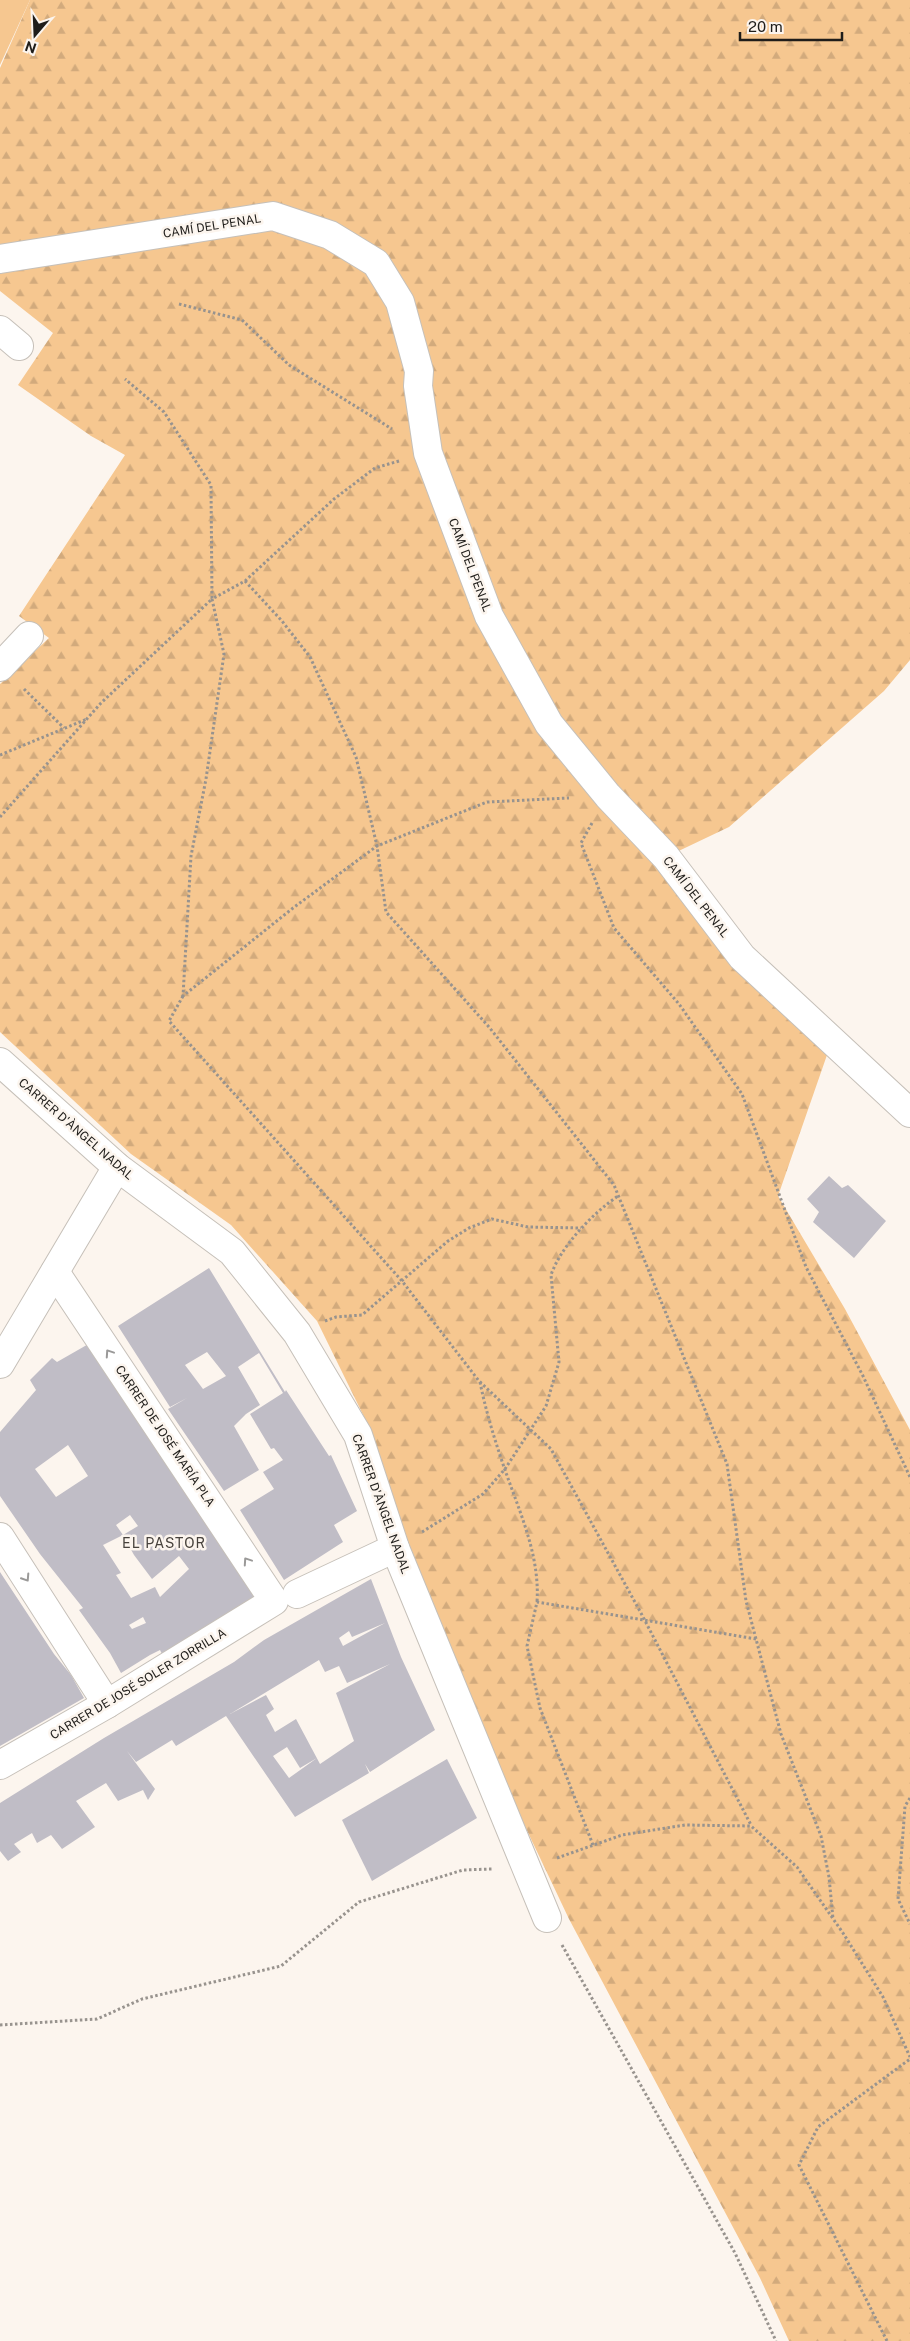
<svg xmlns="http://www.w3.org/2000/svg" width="910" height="2341" viewBox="0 0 910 2341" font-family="'Public Sans',sans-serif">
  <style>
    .forest { fill: url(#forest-firs) }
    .pitch { fill: #f6c790 }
    .building { fill: #c0bdc6; fill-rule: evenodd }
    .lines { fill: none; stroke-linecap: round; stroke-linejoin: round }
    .street-casing { stroke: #c6c0b9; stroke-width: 30 }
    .path { stroke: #98938e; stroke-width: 3; stroke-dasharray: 2.5 2.5; stroke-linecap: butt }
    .street { stroke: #fff; stroke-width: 28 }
    .oneway { stroke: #9a9998 }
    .labels { text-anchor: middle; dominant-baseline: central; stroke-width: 5; stroke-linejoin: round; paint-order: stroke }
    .street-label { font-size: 12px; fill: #1f1d1a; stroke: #fcf5ee }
    .neighbourhood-label { font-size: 14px; letter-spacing: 1px; fill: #47423c; stroke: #fcf5ee }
  </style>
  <defs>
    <pattern id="forest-firs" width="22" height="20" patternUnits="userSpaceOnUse" patternTransform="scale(1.25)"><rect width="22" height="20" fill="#f6c790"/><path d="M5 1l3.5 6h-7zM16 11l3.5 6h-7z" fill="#d2aa7c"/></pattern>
  </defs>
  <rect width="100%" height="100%" fill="#fcf5ee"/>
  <!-- forest -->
  <path class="forest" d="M 30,0 L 910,0 L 910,660 L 884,691 L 729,827 L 666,857 L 475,604 L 737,964 L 827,1055 L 778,1196 L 845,1309 L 910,1430 L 910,2341 L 789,2341 L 760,2278 L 569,1919 L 407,1578 L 370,1429 L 317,1321 L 231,1225 L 131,1154 L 0,1032 L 0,684 L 49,638 L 19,616 L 125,455 L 91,436 L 18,385 L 53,333 L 0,291 L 0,68 Z"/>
  <!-- pitch -->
  <path class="pitch" d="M 0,0 L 30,0 L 0,65 Z"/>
  <!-- building -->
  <g class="building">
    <path d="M 829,1176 L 842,1188 L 848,1185 L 886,1221 L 854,1258 L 813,1222 L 819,1212 L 807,1199 Z"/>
    <path d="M 209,1268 L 285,1392 L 286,1390 L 329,1456 L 331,1455 L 357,1511 L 334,1525 L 343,1542 L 284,1580 L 240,1510 L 274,1489 L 263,1472 L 283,1460 L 274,1448 L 271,1449 L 250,1414 L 283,1393 L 259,1353 L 238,1367 L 260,1405 L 246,1414 L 234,1426 L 259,1470 L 224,1491 L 168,1409 L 187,1398 L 170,1407 L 118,1326 ZM 207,1352 L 226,1376 L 203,1389 L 185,1365 Z"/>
    <path d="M 92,1342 L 256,1596 L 162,1654 L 160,1650 L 150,1655 L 121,1673 L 110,1653 L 79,1610 L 83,1608 L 40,1554 L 0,1496 L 0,1432 L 36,1390 L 30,1380 L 52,1358 L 57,1362 ZM 68,1445 L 88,1476 L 56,1497 L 35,1469 ZM 130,1515 L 138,1526 L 123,1535 L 116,1525 ZM 123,1535 L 134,1555 L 152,1579 L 179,1556 L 189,1569 L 160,1597 L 155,1587 L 131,1598 L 116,1575 L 121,1573 L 103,1545 ZM 143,1617 L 146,1623 L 132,1629 L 129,1625 Z"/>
    <path d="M 0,1572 L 54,1654 L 71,1675 L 84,1698 L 0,1746 Z"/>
    <path d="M 371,1579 L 401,1657 L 435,1730 L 370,1772 L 365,1764 L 369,1773 L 295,1817 L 226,1716 L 176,1746 L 172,1740 L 136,1762 L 127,1751 L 135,1762 L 155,1789 L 148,1800 L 143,1790 L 118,1801 L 106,1783 L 76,1801 L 95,1827 L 62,1849 L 51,1835 L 37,1843 L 32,1833 L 14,1844 L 21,1852 L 8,1861 L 0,1851 L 0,1803 L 104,1738 L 234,1662 L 264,1640 ZM 385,1623 L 343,1646 L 339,1638 L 349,1631 L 352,1637 ZM 319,1660 L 325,1672 L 339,1666 L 347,1683 L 390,1664 L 336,1693 L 354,1741 L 320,1764 L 296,1719 L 275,1732 L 266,1715 L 274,1709 L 266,1695 L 230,1714 ZM 287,1747 L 300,1768 L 317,1758 L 289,1778 L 273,1756 Z"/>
    <path d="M 447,1759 L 477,1818 L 372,1881 L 342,1820 Z"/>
  </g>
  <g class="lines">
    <!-- street casing -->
    <g class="street-casing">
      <g id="street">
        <path d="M 0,259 L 273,216 L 330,235 L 376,263 L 400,302 L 419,371 L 418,386 L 428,453 L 489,616 L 549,724 L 608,796 L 666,857 L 742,957 L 910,1113"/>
        <path d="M 0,330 L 19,346"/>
        <path d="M 0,667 L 29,636"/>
        <path d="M 0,1062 L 117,1167 L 232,1252 L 297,1333 L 358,1435 L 395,1548 L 547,1918"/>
        <path d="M 0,1364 L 117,1167"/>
        <path d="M 0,1537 L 107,1704"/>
        <path d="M 297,1594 L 395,1548"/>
        <path d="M 0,1765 L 107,1704 L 274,1601 L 55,1272"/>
      </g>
    </g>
    <!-- path -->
    <g class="path">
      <path d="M 179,304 L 242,320 L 289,365 L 392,429"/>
      <path d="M 399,461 L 375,468 L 334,499 L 245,581 L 212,599 L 224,654 L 206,779 L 191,856 L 183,996 L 293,908 L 377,846 L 487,802 L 569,798"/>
      <path d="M 245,581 L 282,621 L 310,657 L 356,757 L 377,846 L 386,912 L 489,1027 L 614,1185 L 727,1464 L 746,1601 L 781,1734 L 821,1836 L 829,1877 L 833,1919"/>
      <path d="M 24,689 L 64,728"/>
      <path d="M 0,755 L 87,719"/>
      <path d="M 0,817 L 101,703 L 212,599 L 211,485 L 164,412 L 125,379"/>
      <path d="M 592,823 L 581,843 L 614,928 L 679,1004 L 742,1094 L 806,1267 L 863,1376 L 910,1477"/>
      <path d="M 183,996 L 169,1021 L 402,1281 L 479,1381 L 551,1449 L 642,1615 L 751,1825"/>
      <path d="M 325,1321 L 336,1317 L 362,1315 L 448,1241 L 469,1228 L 492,1219 L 528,1227 L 581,1228"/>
      <path d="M 480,1382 C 486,1412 495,1441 505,1470 C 520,1513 540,1556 537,1602"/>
      <path d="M 422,1532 L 483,1494 L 505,1469 L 546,1406 L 559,1362 L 551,1275 C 561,1246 593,1213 618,1196"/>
      <path d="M 910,1798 L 905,1806 L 898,1899 L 910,1924"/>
      <path d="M 593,1845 L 540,1708 L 527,1646 L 537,1602 L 756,1639"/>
      <path d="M 557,1858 L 622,1835 L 685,1825 L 751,1826 L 797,1867 L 843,1933 L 883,1997 L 910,2057"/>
      <path d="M 562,1945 L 735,2253 L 776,2341"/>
      <path d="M 0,2025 L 97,2019 L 142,1999 L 281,1966 L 359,1902 L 463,1870 L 492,1869"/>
      <path d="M 887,2341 L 799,2165 L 818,2127 L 910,2059"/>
    </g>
    <!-- street -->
    <use href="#street" class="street"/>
  </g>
  <!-- one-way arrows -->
  <defs><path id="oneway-chevron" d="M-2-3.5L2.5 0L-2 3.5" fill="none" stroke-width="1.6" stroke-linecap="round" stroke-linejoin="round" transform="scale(1.25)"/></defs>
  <g class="oneway">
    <use href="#oneway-chevron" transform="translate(109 1353) rotate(-124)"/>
    <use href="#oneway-chevron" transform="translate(247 1561) rotate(-124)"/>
    <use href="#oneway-chevron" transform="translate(26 1578) rotate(57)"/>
  </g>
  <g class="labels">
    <!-- street labels -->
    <g class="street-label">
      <text transform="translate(212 226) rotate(-9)">CAMÍ DEL PENAL</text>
      <text transform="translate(470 565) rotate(69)">CAMÍ DEL PENAL</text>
      <text transform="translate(696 897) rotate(52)">CAMÍ DEL PENAL</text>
      <text transform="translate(76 1129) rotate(41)">CARRER D'ÀNGEL NADAL</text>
      <text transform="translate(165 1436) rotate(56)">CARRER DE JOSÉ MARÍA PLA</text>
      <text transform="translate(381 1504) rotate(70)">CARRER D'ÀNGEL NADAL</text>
      <text transform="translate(138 1684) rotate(-31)">CARRER DE JOSÉ SOLER ZORRILLA</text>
    </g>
    <!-- neighbourhood labels -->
    <g class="neighbourhood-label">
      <text x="164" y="1543">EL PASTOR</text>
    </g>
  </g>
  <!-- north arrow -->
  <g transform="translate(35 35) rotate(199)" stroke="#fcf5ee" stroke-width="4" paint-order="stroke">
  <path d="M0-4L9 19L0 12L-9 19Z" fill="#1f1d1a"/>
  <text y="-8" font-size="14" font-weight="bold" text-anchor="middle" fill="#1f1d1a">N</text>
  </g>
  <!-- scale -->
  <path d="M740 32v8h102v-8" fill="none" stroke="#1f1d1a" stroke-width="2.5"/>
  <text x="748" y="32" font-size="15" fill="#1f1d1a" stroke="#fcf5ee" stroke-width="4" paint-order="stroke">20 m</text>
</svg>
